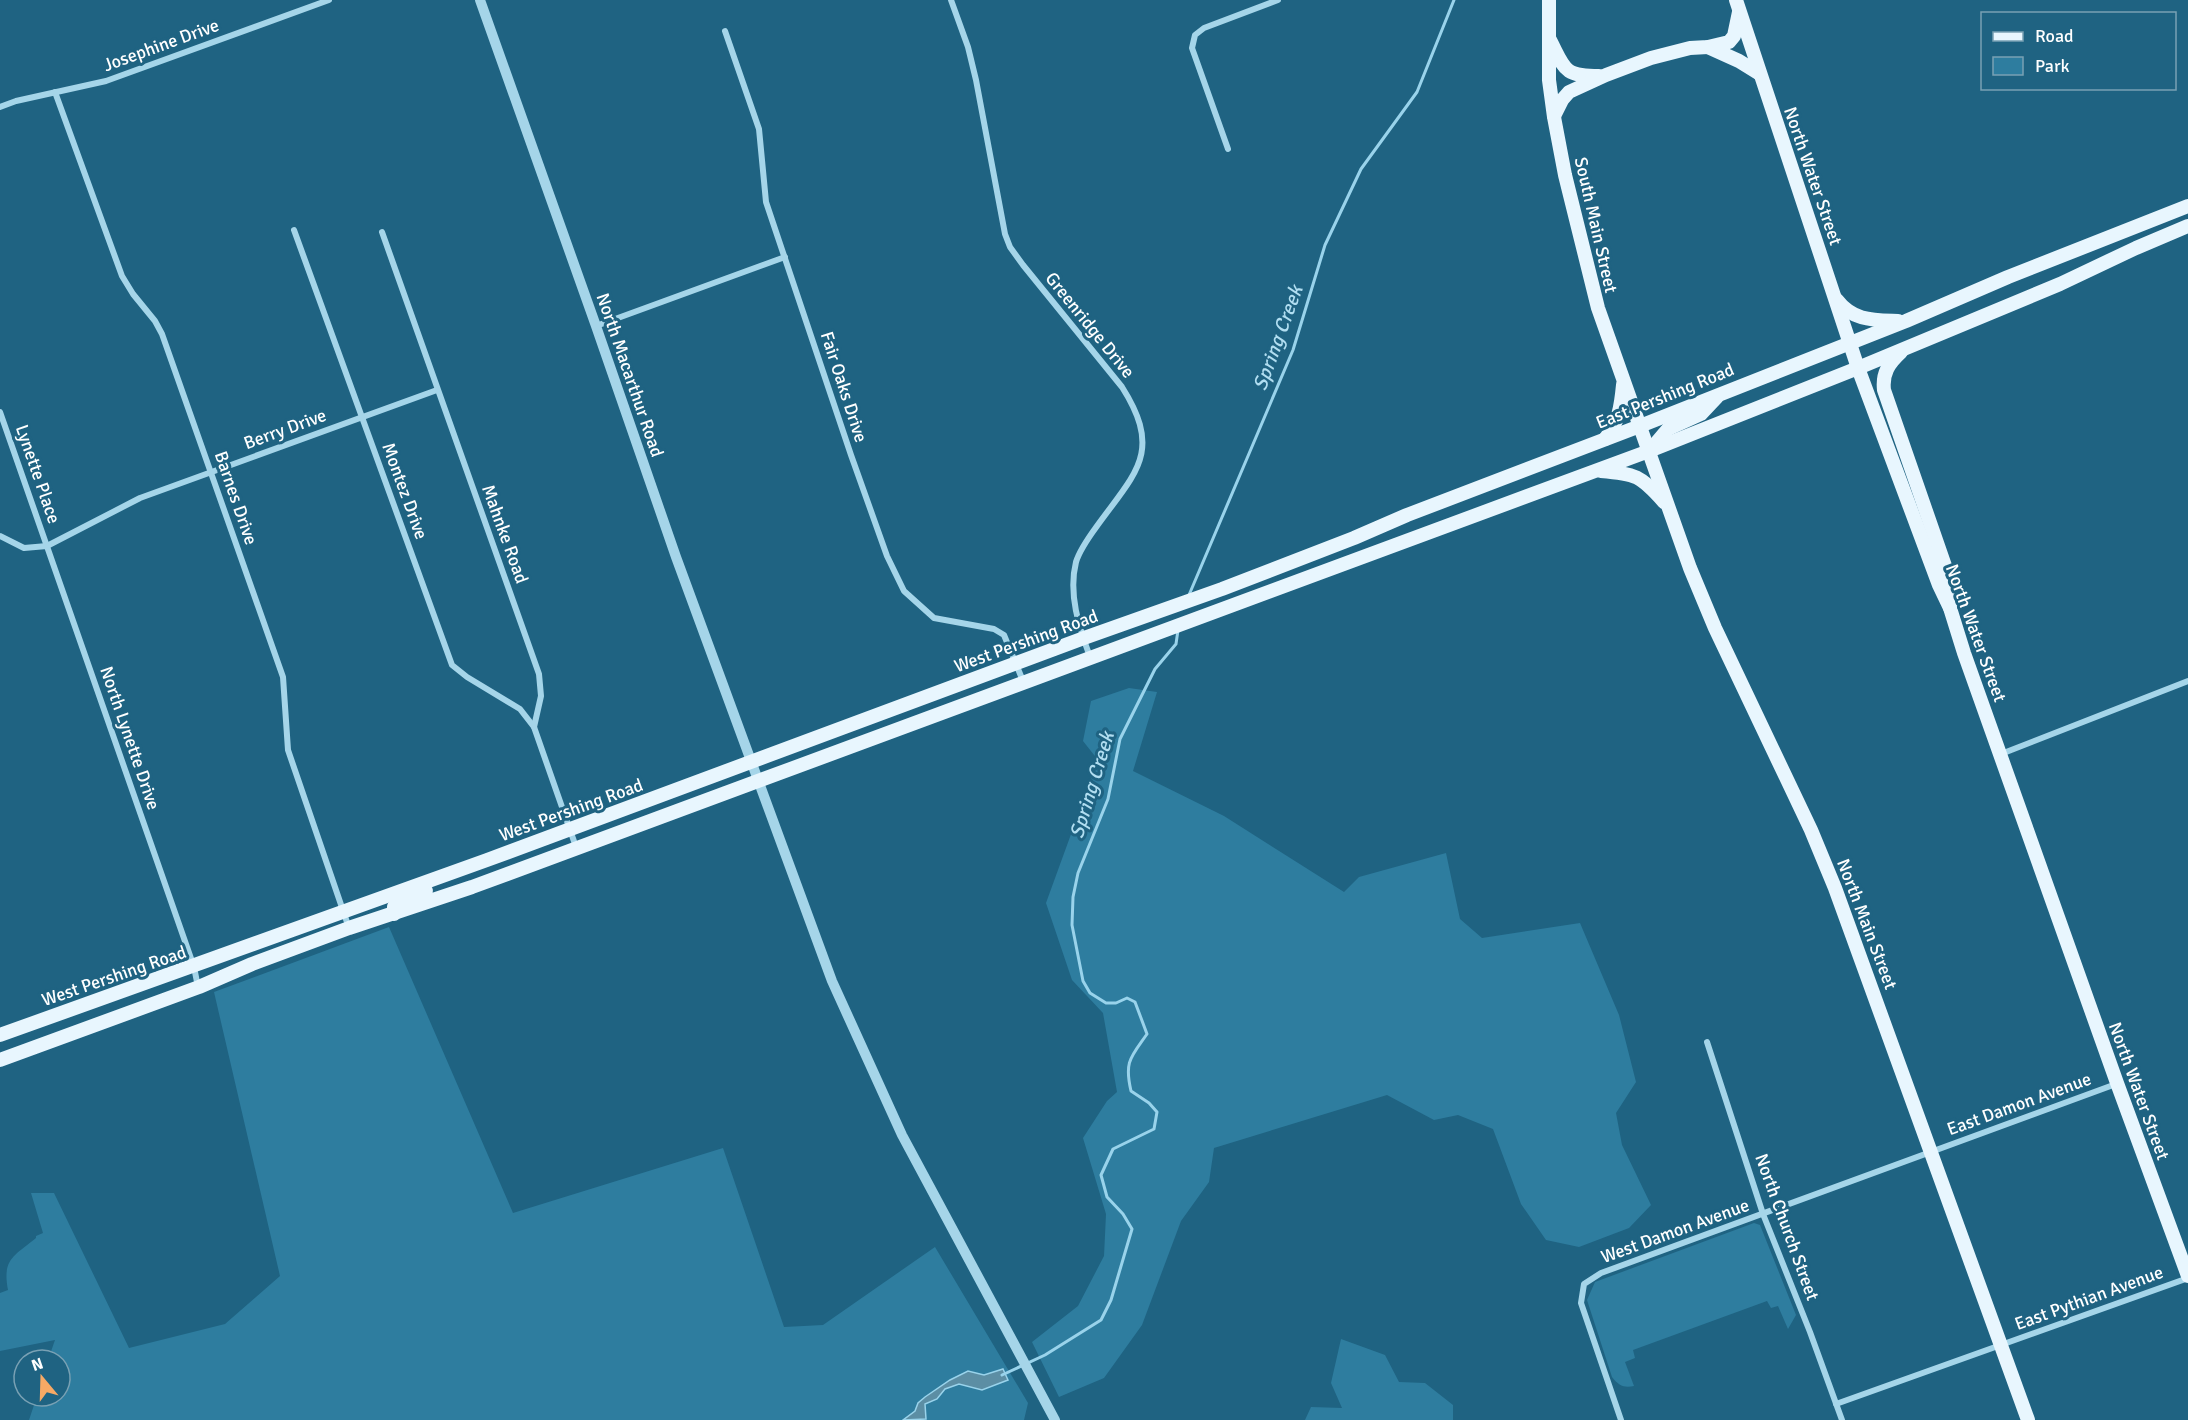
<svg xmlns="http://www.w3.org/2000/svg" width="2188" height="1420" viewBox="0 0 2188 1420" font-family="Signika,sans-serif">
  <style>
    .green { fill: #2e7d9f }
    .water { fill: #5c8ea4; stroke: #99d3eb; stroke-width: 1.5 }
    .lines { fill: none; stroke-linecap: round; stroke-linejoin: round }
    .stream { stroke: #99d3eb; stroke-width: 3 }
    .minor { stroke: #a5d5e9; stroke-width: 6 }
    .tertiary { stroke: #a5d5e9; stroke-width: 10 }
    .primary { stroke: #e8f6fe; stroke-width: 14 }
    .labels { text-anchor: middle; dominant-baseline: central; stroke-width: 6; stroke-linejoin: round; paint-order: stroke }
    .street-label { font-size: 18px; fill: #fff; stroke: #1f6382 }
    .water-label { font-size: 20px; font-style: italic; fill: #b1def1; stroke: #1f6382 }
  </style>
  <rect width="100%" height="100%" fill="#1f6382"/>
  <!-- green -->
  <g class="green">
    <path d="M 1129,688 L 1157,692 L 1133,771 L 1224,816 L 1344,892 L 1359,877 L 1446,853 L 1460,919 L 1482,938 L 1580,923 L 1619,1015 L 1636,1082 L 1616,1113 L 1622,1145 L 1651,1205 L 1629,1228 L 1579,1247 L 1546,1240 L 1521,1204 L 1493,1129 L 1458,1115 L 1434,1120 L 1387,1095 L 1214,1148 L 1209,1182 L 1181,1221 L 1142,1325 L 1104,1378 L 1059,1397 L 1032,1342 L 1078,1306 L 1104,1256 L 1106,1214 L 1083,1138 L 1107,1101 L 1117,1092 L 1103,1013 L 1072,980 L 1046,903 L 1098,760 L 1083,741 L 1091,701 Z"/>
    <path d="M 389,927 L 513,1213 L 723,1148 L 784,1327 L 823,1325 L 935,1247 L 1028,1403 L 1024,1420 L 29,1420 L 37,1396 L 60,1396 L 60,1360 L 48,1360 L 55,1340 L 0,1351 L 0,1293 L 8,1290 C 2,1259 14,1256 36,1238 L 36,1236 L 43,1233 L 31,1193 L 54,1193 L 129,1348 L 225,1324 L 280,1276 L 214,992 Z"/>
    <path d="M 1754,1223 L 1760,1225 L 1796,1315 L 1788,1329 L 1778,1306 L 1771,1308 L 1767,1301 L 1633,1350 L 1635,1358 L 1625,1362 L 1634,1386 C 1624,1388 1619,1386 1612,1377 L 1587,1300 L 1595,1282 Z"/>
    <path d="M 1341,1339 L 1385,1355 L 1399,1382 L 1425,1383 L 1453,1405 L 1453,1420 L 1305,1420 L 1311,1407 L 1342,1408 L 1331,1383 Z"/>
  </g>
  <!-- water -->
  <path class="water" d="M 1003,1369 L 1008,1380 L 982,1390 L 959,1384 L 945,1389 L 937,1399 L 925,1404 L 926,1419 L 903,1420 L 915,1411 L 918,1403 L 925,1397 L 950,1380 L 968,1371 L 984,1375 Z"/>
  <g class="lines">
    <!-- stream -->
    <g class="stream">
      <path d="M 1189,595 L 1293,350 L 1325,245 L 1361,169 L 1417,92 L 1454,0"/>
      <path d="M 1002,1375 L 1045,1355 L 1101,1320 L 1111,1300 L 1132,1229 L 1123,1214 L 1107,1197 L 1101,1175 L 1113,1149 L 1154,1129 L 1157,1112 L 1149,1103 L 1131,1091 C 1124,1061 1131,1057 1147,1034 L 1135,1002 L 1127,998 L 1116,1003 L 1106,1003 L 1090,993 L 1083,981 L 1072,925 L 1073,897 L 1078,873 L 1108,799 L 1120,739 L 1155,669 L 1176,644 L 1178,630"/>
    </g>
    <!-- minor -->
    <g class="minor">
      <path d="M 951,0 L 968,47 L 976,80 L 1005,234 L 1010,247 L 1023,265 L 1122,387 C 1163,452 1136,472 1097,526 C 1089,537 1080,549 1076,562 C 1068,594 1079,627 1090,657"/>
      <path d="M 725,31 L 759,129 L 766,202 L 851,455 L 887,556 L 904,591 L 934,618 L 994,629 L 1004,635 L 1023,681"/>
      <path d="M 55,92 L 122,276 L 133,294 L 155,321 L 162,334 L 283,677 L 288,750 L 349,928"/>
      <path d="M 0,107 L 16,101 L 106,81 L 329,0"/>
      <path d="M 1228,149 L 1192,48 L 1195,35 L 1204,28 L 1278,0"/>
      <path d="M 294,230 L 452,665 L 467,677 L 520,709 L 534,727"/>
      <path d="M 382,232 L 539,674 L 541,696 L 534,727 L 576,847"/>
      <path d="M 596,326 L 785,257"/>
      <path d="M 0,412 L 194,967 L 198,987"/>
      <path d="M 0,536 L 24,548 L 47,546 L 140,498 L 437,390"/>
      <path d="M 2001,754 L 2188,681"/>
      <path d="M 1707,1042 L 1763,1214 L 1810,1332 L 1842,1420"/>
      <path d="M 1836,1404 L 2188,1278"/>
      <path d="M 1621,1420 L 1581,1303 L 1584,1284 L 1601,1273 L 2116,1084"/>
    </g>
    <!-- tertiary -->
    <path class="tertiary" d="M 480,0 L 596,326 L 676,557 L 832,981 L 902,1135 L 1055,1420"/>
    <!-- primary -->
    <g class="primary">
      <path d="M 1549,0 L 1549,80 L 1554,117 L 1565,175 L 1598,308 L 1690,568 L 1715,628 L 1811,830 L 1835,888 L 2028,1420"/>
      <path d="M 1736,0 L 1858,368 L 1939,585 L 1950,608 L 1964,653 L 2117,1083 L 2188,1276"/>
      <path d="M 1550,40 C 1565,69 1563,76 1599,76"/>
      <path d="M 1708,47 L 1739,61 L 1760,74"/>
      <path d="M 1554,116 L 1562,100 L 1569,92 L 1606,75 L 1651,58 L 1690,48 L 1708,47 L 1729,42 L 1734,36 L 1739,12"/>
      <path d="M 1837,300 C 1853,321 1873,320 1898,321"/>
      <path d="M 1901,352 C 1889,363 1882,373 1884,390 L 1952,586 L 1950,608"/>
      <path d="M 1605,439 C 1619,422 1621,406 1623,385"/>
      <path d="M 1651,449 L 1668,429 L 1701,414 L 1717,397"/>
      <path d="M 1601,471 C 1636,474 1640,475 1664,502"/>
      <path d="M 394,914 L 394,907 L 426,891"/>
      <path d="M 0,1035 L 487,860 L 1084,638 L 1222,589 L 1354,538 L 1407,515 L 1640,426 L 1906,321 L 2008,277 L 2188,206"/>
      <path d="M 0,1060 L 199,987 L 252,964 L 349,928 L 472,887 L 1649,451 L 1858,368 L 2060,284 L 2136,248 L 2188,226"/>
    </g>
  </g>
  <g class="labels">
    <!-- street labels -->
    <g class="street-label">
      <text transform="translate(161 45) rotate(-20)">Josephine Drive</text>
      <text transform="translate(1813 176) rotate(71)">North Water Street</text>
      <text transform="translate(1596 225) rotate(77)">South Main Street</text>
      <text transform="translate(1090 325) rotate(51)">Greenridge Drive</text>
      <text transform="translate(630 375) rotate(71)">North Macarthur Road</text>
      <text transform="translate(844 387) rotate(72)">Fair Oaks Drive</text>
      <text transform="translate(1665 396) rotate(-22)">East Pershing Road</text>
      <text transform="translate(285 429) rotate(-20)">Berry Drive</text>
      <text transform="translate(38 474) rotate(71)">Lynette Place</text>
      <text transform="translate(405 491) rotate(70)">Montez Drive</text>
      <text transform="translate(236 498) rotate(71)">Barnes Drive</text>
      <text transform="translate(505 534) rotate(70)">Mahnke Road</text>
      <text transform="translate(1976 633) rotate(70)">North Water Street</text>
      <text transform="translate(1026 641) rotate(-20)">West Pershing Road</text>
      <text transform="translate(130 738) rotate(71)">North Lynette Drive</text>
      <text transform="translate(571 810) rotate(-20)">West Pershing Road</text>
      <text transform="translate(1867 924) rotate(69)">North Main Street</text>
      <text transform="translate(114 976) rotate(-19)">West Pershing Road</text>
      <text transform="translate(2139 1091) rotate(70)">North Water Street</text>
      <text transform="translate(2019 1104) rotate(-20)">East Damon Avenue</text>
      <text transform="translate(1787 1227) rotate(70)">North Church Street</text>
      <text transform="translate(1675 1231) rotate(-20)">West Damon Avenue</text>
      <text transform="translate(2089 1298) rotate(-20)">East Pythian Avenue</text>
    </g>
    <!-- water labels -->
    <g class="water-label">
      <text transform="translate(1278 338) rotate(-70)">Spring Creek</text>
      <text transform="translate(1092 785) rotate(-73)">Spring Creek</text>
    </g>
  </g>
  <!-- legend -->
  <rect x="1981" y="12" width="195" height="78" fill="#1f6382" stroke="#79a1b4" stroke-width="1.5"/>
  <rect x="1993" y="32" width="30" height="9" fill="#e8f6fe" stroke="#79a1b4" stroke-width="1.5"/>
  <text x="2035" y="42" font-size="18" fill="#ffffff">Road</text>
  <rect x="1993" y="57" width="30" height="18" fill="#2e7d9f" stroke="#79a1b4" stroke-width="1.5"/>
  <text x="2035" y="72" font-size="18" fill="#ffffff">Park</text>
  <!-- north arrow -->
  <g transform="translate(42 1378) rotate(341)"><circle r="28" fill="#1f6382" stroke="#79a1b4" stroke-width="1.5"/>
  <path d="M0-4.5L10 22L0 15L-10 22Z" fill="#f7a965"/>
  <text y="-9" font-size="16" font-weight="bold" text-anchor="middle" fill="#ffffff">N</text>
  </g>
</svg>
